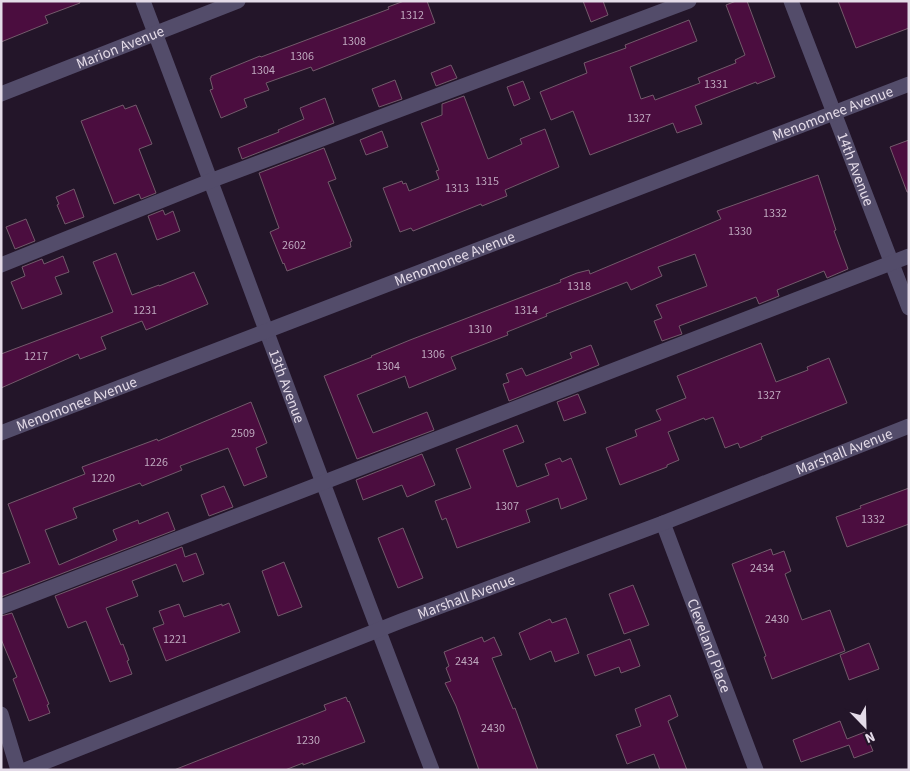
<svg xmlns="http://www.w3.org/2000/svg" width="910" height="771" viewBox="0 0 910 771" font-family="'Source Sans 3',sans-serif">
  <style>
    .building { fill: #4b0d3f; stroke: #735a6b }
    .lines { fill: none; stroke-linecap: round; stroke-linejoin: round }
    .minor { stroke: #534c6a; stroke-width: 15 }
    .labels { text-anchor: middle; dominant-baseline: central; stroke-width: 5; stroke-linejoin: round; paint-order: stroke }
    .number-label { font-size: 12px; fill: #bea8be }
    .street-label { font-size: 15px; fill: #e4dbe8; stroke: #231529 }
  </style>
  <rect width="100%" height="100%" fill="#231529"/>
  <!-- building -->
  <g class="building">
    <path d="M 1,1 L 79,1 L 80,3 L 45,16 L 48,23 L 1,42 Z"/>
    <path d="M 404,1 L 427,1 L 435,23 L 313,71 L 311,67 L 266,83 L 269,90 L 244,99 L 247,107 L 221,118 L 210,90 L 213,89 L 210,78 L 211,78 L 211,76 L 260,56 L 261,57 L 389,9 L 388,7 Z"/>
    <path d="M 583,1 L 603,1 L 608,15 L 591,22 Z"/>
    <path d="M 736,1 L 747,1 L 775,77 L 757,84 L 756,82 L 695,106 L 702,124 L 677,133 L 673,123 L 590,155 L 573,111 L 551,120 L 540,92 L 587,73 L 584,63 L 626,48 L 625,45 L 689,20 L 697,41 L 630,67 L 641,99 L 653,95 L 655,100 L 700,83 L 698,78 L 736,63 L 735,60 L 745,55 L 726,5 Z"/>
    <path d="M 838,1 L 909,1 L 909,28 L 856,48 Z"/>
    <path d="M 451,65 L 457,78 L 436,86 L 431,73 Z"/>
    <path d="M 395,80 L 402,99 L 379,107 L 372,89 Z"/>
    <path d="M 523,81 L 530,99 L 514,106 L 507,87 Z"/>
    <path d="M 464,96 L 488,159 L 522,144 L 520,139 L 545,129 L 559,167 L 505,190 L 507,196 L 482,206 L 481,204 L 413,231 L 411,228 L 400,232 L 383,188 L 402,181 L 403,184 L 406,183 L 409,191 L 439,179 L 436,171 L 439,170 L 421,123 L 442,115 L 442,104 Z"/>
    <path d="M 325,98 L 334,123 L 242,159 L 238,148 L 279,132 L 278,130 L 304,119 L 300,108 Z"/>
    <path d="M 123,105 L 125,109 L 136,105 L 152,144 L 139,149 L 156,193 L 141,199 L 139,194 L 114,204 L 81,121 Z"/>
    <path d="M 382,131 L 388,147 L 366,155 L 360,140 Z"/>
    <path d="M 909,140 L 909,192 L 907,192 L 890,147 Z"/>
    <path d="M 324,148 L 336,179 L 328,182 L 352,241 L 350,242 L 351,247 L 287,271 L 284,263 L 283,264 L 270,232 L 279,228 L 259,173 Z"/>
    <path d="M 818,175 L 836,230 L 834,231 L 848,269 L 827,278 L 824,271 L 777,290 L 779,296 L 759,304 L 756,297 L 679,326 L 682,334 L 662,341 L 654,321 L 662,318 L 656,305 L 707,286 L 695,254 L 658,267 L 662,276 L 631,290 L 627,282 L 546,314 L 547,316 L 507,332 L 508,335 L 451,357 L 456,369 L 409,388 L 405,376 L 357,395 L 373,433 L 427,412 L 434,430 L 357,459 L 324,376 L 372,357 L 371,356 L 410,340 L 561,282 L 560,280 L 577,273 L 589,270 L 590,274 L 721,219 L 717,211 Z"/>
    <path d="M 74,189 L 84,217 L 65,224 L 57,205 L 59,204 L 56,197 Z"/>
    <path d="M 163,210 L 165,215 L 173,211 L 180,231 L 157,240 L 148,216 Z"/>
    <path d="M 26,219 L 35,241 L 15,249 L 6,227 Z"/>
    <path d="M 116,253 L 132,295 L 159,285 L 159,286 L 194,272 L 208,304 L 146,330 L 142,321 L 101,337 L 106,349 L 80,359 L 78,354 L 1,388 L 1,354 L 113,312 L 93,262 Z"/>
    <path d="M 63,256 L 69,272 L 55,277 L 62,294 L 22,309 L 11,282 L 25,276 L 22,267 L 42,259 L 44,264 Z"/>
    <path d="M 761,343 L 776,382 L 808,370 L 807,367 L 829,358 L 847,403 L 761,437 L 762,439 L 740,448 L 738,443 L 725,448 L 713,417 L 705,420 L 704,418 L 668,432 L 679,460 L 667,465 L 667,467 L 620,485 L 606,448 L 637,436 L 635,430 L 661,420 L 656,410 L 686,398 L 677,376 Z"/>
    <path d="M 591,345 L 599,365 L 509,401 L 503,384 L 509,382 L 506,374 L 522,368 L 526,376 L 572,358 L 570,353 Z"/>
    <path d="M 578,394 L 586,413 L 564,421 L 557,402 Z"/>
    <path d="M 251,402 L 267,443 L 256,448 L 267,477 L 244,486 L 228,448 L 180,466 L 182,470 L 142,486 L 140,483 L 73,508 L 77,518 L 45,530 L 59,565 L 117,540 L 113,530 L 138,520 L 139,524 L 168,512 L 175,530 L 1,597 L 1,574 L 30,563 L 8,504 L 85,474 L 82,467 L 157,439 L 158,441 Z"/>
    <path d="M 517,425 L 524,442 L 503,450 L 517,487 L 549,475 L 545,464 L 560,458 L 562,462 L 571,458 L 587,499 L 561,509 L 558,498 L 526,510 L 530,522 L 457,548 L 446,518 L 442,520 L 435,501 L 471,488 L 456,449 Z"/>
    <path d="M 422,454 L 435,485 L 407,497 L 402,485 L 363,500 L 356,480 Z"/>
    <path d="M 224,486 L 233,507 L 209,516 L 201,495 Z"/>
    <path d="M 909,488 L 909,524 L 847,547 L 836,517 L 861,508 L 860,506 Z"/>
    <path d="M 403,528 L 423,578 L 398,588 L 378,538 Z"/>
    <path d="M 182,547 L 185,557 L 196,553 L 204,574 L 183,582 L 176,564 L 132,581 L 138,596 L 106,608 L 121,645 L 123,644 L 129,660 L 127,661 L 132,674 L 110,682 L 86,621 L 68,628 L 55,596 Z"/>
    <path d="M 771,549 L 773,555 L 784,551 L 791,571 L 785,574 L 802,620 L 830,610 L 845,651 L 772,679 L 764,657 L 766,656 L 732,564 Z"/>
    <path d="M 284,562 L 302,607 L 278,616 L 262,571 Z"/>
    <path d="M 633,585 L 649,625 L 624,634 L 609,594 Z"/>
    <path d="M 229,603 L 240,632 L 166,661 L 153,628 L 164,624 L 159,611 L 179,604 L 184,617 L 222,604 L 222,606 Z"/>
    <path d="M 12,613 L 49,704 L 47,705 L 50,713 L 29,721 L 13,679 L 17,677 L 1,639 L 1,616 Z"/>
    <path d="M 566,618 L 579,653 L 555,662 L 551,651 L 530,660 L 519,633 L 550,619 L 552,623 Z"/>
    <path d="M 482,637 L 484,642 L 494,637 L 502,655 L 492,658 L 513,709 L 515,708 L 538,770 L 479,770 L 456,706 L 445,683 L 451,681 L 446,668 L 449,666 L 444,652 Z"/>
    <path d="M 630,639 L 640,666 L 621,673 L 619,667 L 595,676 L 587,655 Z"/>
    <path d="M 869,643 L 879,669 L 849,680 L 840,655 Z"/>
    <path d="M 670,695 L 678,716 L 668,721 L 687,770 L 660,770 L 654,754 L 627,764 L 616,735 L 641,726 L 635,709 Z"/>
    <path d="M 346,697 L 348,702 L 349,701 L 365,742 L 303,765 L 303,763 L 285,770 L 174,770 L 326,710 L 324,705 Z"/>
    <path d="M 840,721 L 847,739 L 865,732 L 873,751 L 854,758 L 849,745 L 801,762 L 793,740 Z"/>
  </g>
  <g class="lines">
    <!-- minor -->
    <g class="minor">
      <path id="s1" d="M 143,1 C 240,257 333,515 432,770"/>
      <path id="s2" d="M 791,1 L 909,308"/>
      <path id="s3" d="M 1,94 L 238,1"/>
      <path d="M 1,265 L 210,181 L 689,1"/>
      <path id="s4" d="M 1,433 L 909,84"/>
      <path id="s5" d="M 663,523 L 756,770"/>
      <path d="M 1,607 L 909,256"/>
      <path d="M 1,714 L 18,770"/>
      <path id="s6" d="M 25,770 L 401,621 L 663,523 L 909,426"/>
    </g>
  </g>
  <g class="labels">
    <!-- number labels -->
    <g class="number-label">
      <text x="412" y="15">1312</text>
      <text x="354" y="41">1308</text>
      <text x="302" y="56">1306</text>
      <text x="263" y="70">1304</text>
      <text x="716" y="84">1331</text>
      <text x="639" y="118">1327</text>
      <text x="487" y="181">1315</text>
      <text x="457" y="188">1313</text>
      <text x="775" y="213">1332</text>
      <text x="740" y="231">1330</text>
      <text x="294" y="245">2602</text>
      <text x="579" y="286">1318</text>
      <text x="145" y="310">1231</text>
      <text x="526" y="310">1314</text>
      <text x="480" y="329">1310</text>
      <text x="433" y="354">1306</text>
      <text x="36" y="356">1217</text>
      <text x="388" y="366">1304</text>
      <text x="769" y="395">1327</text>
      <text x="243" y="433">2509</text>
      <text x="156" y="462">1226</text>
      <text x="103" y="478">1220</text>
      <text x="507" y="506">1307</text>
      <text x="873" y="519">1332</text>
      <text x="762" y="568">2434</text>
      <text x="777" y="619">2430</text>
      <text x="175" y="639">1221</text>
      <text x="467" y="661">2434</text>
      <text x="493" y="728">2430</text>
      <text x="308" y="740">1230</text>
    </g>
    <!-- street labels -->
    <g class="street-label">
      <text stroke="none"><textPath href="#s3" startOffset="128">Marion Avenue</textPath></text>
      <text stroke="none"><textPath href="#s4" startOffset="891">Menomonee Avenue</textPath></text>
      <text stroke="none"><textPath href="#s2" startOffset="180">14th Avenue</textPath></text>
      <text stroke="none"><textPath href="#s4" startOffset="486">Menomonee Avenue</textPath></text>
      <text stroke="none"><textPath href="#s1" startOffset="411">13th Avenue</textPath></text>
      <text stroke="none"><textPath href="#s4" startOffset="81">Menomonee Avenue</textPath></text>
      <text stroke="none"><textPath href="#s6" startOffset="879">Marshall Avenue</textPath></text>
      <text stroke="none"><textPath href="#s6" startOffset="474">Marshall Avenue</textPath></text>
      <text stroke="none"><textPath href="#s5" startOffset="131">Cleveland Place</textPath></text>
    </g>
  </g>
  <!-- border -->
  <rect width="910" height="771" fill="none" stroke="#e4dbe8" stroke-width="5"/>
  <!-- north arrow -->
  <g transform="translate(865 726) rotate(157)" stroke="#231529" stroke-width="4" paint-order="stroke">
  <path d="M0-4L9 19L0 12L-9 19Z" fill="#e4dbe8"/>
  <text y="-8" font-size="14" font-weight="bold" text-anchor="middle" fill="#e4dbe8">N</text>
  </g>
</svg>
